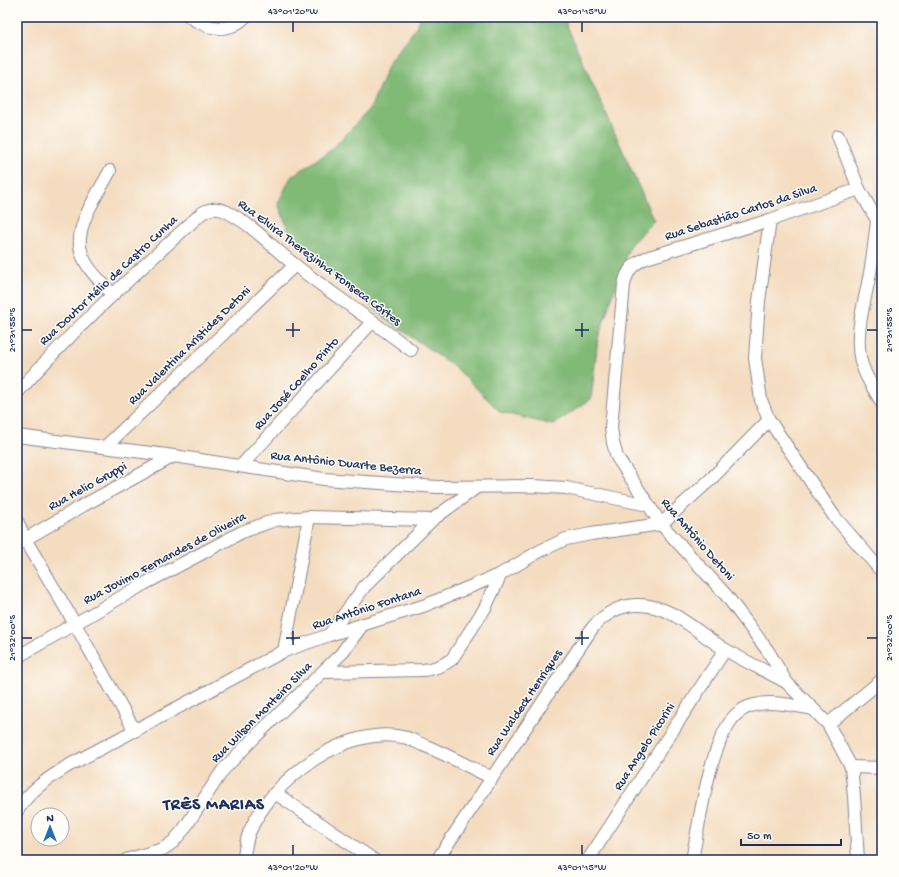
<svg xmlns="http://www.w3.org/2000/svg" width="899" height="877" viewBox="0 0 899 877" font-family="'Gochi Hand',sans-serif">
  <style>
    .forest { fill: #81b977; stroke: #4e746a }
    .lines { fill: none; stroke-linecap: round; stroke-linejoin: round }
    .street-casing { stroke: #88868f; stroke-width: 14 }
    .street { stroke: #fff; stroke-width: 12 }
    .ticks { fill: none; stroke: #1b2f5e; stroke-width: 1.5 }
    .labels { text-anchor: middle; dominant-baseline: central; stroke-width: 3; stroke-linejoin: round; paint-order: stroke }
    .street-label { font-size: 13px; fill: #1b2f5e; stroke: #fdfcf7 }
    .district-label { font-size: 17px; font-weight: bold; letter-spacing: 1px; fill: #1b2f5e; stroke: #fdfcf7 }
    .neatline { fill: none; stroke: #1b2f5e; stroke-width: 1.5 }
    .ticks-label { font-size: 10px; text-anchor: middle; fill: #1b2f5e }
  </style>
  <rect width="100%" height="100%" fill="#fdfcf7"/>
  <filter id="ink" filterUnits="userSpaceOnUse"><feTurbulence type="fractalNoise" baseFrequency=".025" numOctaves="2"/><feDisplacementMap in="SourceGraphic" scale="8" xChannelSelector="R" yChannelSelector="G"/><feConvolveMatrix kernelMatrix="1 2 1 2 8 2 1 2 1" color-interpolation-filters="sRGB"/></filter>
  <filter id="wash" filterUnits="userSpaceOnUse"><feTurbulence type="fractalNoise" baseFrequency=".012" numOctaves="4" result="noise"/><feDisplacementMap in="SourceGraphic" scale="16" xChannelSelector="R" yChannelSelector="G"/><feGaussianBlur stdDeviation="0.9" result="paint"/><feColorMatrix in="noise" values="0 0 0 0 0 0 0 0 0 0 0 0 0 0 0 0 0 1.4 0 .05"/><feComposite in="paint" operator="in"/></filter>
  <g filter="url(#wash)">
    <rect width="100%" height="100%" fill="#f4dcc0"/>
    <!-- forest -->
    <path class="forest" d="M 420,17 L 563,17 L 654,221 L 630,245 L 598,338 L 591,399 L 553,425 L 500,412 L 456,368 L 386,319 L 357,294 L 324,268 L 293,242 L 278,203 L 291,177 L 331,150 L 370,109 L 390,61 L 415,29 Z"/>
  </g>
  <g filter="url(#ink)">
    <g class="lines">
      <!-- street casing -->
      <g class="street-casing">
        <g id="street">
          <path d="M 190,17 C 208,29 228,34 245,17"/>
          <path d="M 838,136 L 859,189 L 881,227"/>
          <path d="M 110,171 C 98,194 72,229 82,254 C 87,270 102,282 112,294"/>
          <path d="M 770,220 L 759,301 L 755,358 L 761,400 L 769,420 L 834,516 L 882,572"/>
          <path d="M 877,221 C 875,239 873,256 870,273 C 865,302 854,332 861,362 C 865,377 874,389 882,403"/>
          <path d="M 17,393 C 74,328 138,271 202,213 C 209,209 217,207 225,211 C 251,223 272,247 295,265 C 332,294 373,321 411,350"/>
          <path d="M 17,436 L 174,456 L 324,479 L 438,487 L 533,486 L 566,488 L 648,505"/>
          <path d="M 105,447 L 295,265"/>
          <path d="M 241,466 L 373,321"/>
          <path d="M 17,521 L 25,539 L 75,624 L 135,731"/>
          <path d="M 661,524 L 710,480 L 769,420"/>
          <path d="M 17,544 L 84,505 L 174,456"/>
          <path d="M 329,635 L 364,587 L 432,520 L 477,487"/>
          <path d="M 284,651 L 309,517"/>
          <path d="M 17,657 L 144,584 L 242,532 L 275,520 L 309,517 L 432,520"/>
          <path d="M 323,672 L 423,670 C 435,669 443,666 452,659 L 485,608 L 501,574"/>
          <path d="M 828,724 L 882,680"/>
          <path d="M 851,767 L 882,768"/>
          <path d="M 275,793 L 374,860"/>
          <path d="M 17,811 C 30,790 46,780 66,767 L 284,651 L 329,635 L 426,605 L 501,574 L 540,551 L 566,539 L 591,534 L 661,524"/>
          <path d="M 126,860 L 163,849 L 173,842 L 184,829 L 223,770 L 255,737 L 341,654 L 363,624"/>
          <path d="M 243,860 C 245,851 246,841 249,833 C 271,780 347,722 407,738 C 413,740 420,744 426,746 C 449,756 470,767 492,778"/>
          <path d="M 437,860 L 593,627 C 604,615 617,606 635,605 C 672,603 696,633 726,650 C 746,662 766,671 786,682"/>
          <path d="M 588,860 L 725,650"/>
          <path d="M 692,860 C 700,820 708,752 732,719 C 736,713 747,706 755,705 C 773,700 795,706 813,709"/>
          <path d="M 858,860 L 854,796 L 851,767 L 828,724 L 787,683 L 768,651 L 726,595 L 661,524 L 617,457 L 613,443 L 611,427 L 624,285 C 627,270 632,265 646,258 L 770,220 L 859,189"/>
        </g>
      </g>
      <!-- street -->
      <use href="#street" class="street"/>
    </g>
  </g>
  <!-- ticks -->
  <path class="ticks" d="M 293,22 L 293,32M 582,22 L 582,32M 293,323 L 293,337M 582,323 L 582,337M 22,330 L 32,330M 286,330 L 300,330M 575,330 L 589,330M 867,330 L 877,330M 293,631 L 293,645M 582,631 L 582,645M 22,638 L 32,638M 286,638 L 300,638M 575,638 L 589,638M 867,638 L 877,638M 293,845 L 293,855M 582,845 L 582,855"/>
  <g class="labels">
    <!-- street labels -->
    <g class="street-label">
      <text transform="translate(741 213) rotate(-18)">Rua Sebastião Carlos da Silva</text>
      <text transform="translate(319 263) rotate(37)">Rua Elvira Therezinha Fonseca Côrtes</text>
      <text transform="translate(109 281) rotate(-43)">Rua Doutor Hélio de Castro Cunha</text>
      <text transform="translate(190 346) rotate(-44)">Rua Valentina Aristides Detoni</text>
      <text transform="translate(297 384) rotate(-48)">Rua José Coelho Pinto</text>
      <text transform="translate(346 464) rotate(6)">Rua Antônio Duarte Bezerra</text>
      <text transform="translate(88 487) rotate(-29)">Rua Helio Gruppi</text>
      <text transform="translate(697 540) rotate(49)">Rua Antônio Detoni</text>
      <text transform="translate(165 559) rotate(-28)">Rua Jovimo Fernandes de Oliveira</text>
      <text transform="translate(367 609) rotate(-18)">Rua Antônio Fontana</text>
      <text transform="translate(525 703) rotate(-56)">Rua Waldeck Henriques</text>
      <text transform="translate(262 713) rotate(-45)">Rua Wilson Monteiro Silva</text>
      <text transform="translate(645 747) rotate(-57)">Rua Angelo Picorini</text>
    </g>
    <!-- district labels -->
    <g class="district-label">
      <text x="214" y="806">TRÊS MARIAS</text>
    </g>
  </g>
  <!-- margin -->
  <rect width="899" height="877" fill="none" stroke="#fdfcf7" stroke-width="44"/>
  <!-- north arrow -->
  <g transform="translate(50 827)"><circle r="19" fill="#fdfcf7" stroke="#a3aaba"/>
  <path d="M0-3L7 15L0 10L-7 15Z" fill="#1f6fb2"/>
  <text y="-6" font-size="11" font-weight="bold" text-anchor="middle" fill="#1b2f5e">N</text>
  </g>
  <!-- scale -->
  <path d="M741 839v6h100v-6" fill="none" stroke="#1b2f5e" stroke-width="2"/>
  <text x="747" y="839" font-size="12" fill="#1b2f5e" stroke="#fdfcf7" stroke-width="3" paint-order="stroke">50 m</text>
  <rect x="22" y="22" width="855" height="833" class="neatline"/>
  <g class="ticks-label">
    <text x="293" y="14">43°01'20"W</text>
    <text x="582" y="14">43°01'15"W</text>
    <text transform="translate(11 330) rotate(-90)" y="4">21°31'55"S</text>
    <text transform="translate(888 330) rotate(-90)" y="4">21°31'55"S</text>
    <text transform="translate(11 638) rotate(-90)" y="4">21°32'00"S</text>
    <text transform="translate(888 638) rotate(-90)" y="4">21°32'00"S</text>
    <text x="293" y="870">43°01'20"W</text>
    <text x="582" y="870">43°01'15"W</text>
  </g>
</svg>
